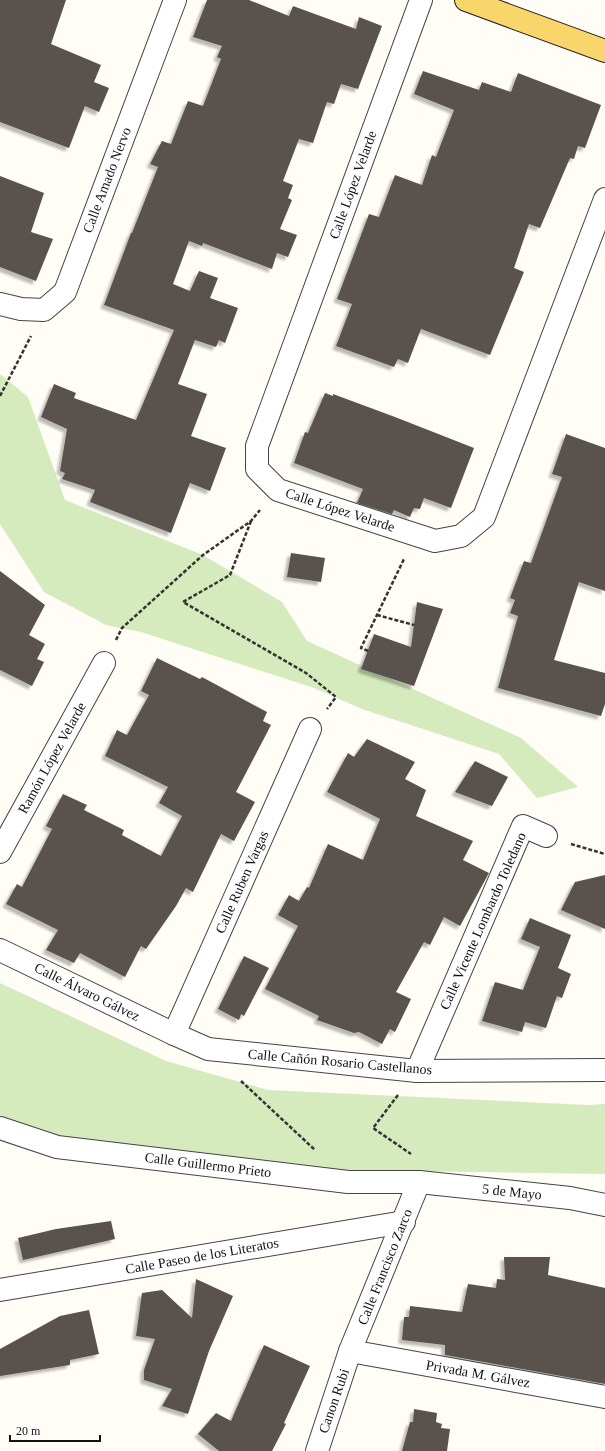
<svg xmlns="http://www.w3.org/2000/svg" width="605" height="1451" viewBox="0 0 605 1451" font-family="'Times New Roman',serif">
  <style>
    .green { fill: #d5ebbd }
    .building { fill: #5a524d; filter: url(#shadow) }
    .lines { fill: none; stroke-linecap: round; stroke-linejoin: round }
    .minor-casing { stroke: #444; stroke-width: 24 }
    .major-casing { stroke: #222; stroke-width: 24 }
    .path { stroke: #333; stroke-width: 2.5; stroke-dasharray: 4 2; stroke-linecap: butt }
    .minor { stroke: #fff; stroke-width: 22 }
    .major { stroke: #f9d66b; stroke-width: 22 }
    .labels { text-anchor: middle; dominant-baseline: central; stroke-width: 4; stroke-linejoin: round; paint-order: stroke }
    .street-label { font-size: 14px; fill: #111; stroke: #fff }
  </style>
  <defs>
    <filter id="shadow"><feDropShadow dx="-3.5" dy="3.5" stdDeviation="1" flood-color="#0004"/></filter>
  </defs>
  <rect width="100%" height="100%" fill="#fffdf5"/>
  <!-- green -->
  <g class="green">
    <path d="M 0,374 L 28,397 L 65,500 L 203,555 L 282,602 L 307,641 L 521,738 L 578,787 L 537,798 L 499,754 L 362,709 L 314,688 L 141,632 L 106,625 L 44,592 L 0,524 Z"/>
    <path d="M 0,983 L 166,1061 L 268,1090 L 588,1105 L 605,1104 L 605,1174 L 204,1168 L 0,1123 Z"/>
  </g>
  <!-- building -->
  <g class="building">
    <path d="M 0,0 L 66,0 L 51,44 L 101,65 L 94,82 L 109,88 L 99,112 L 85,106 L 69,148 L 0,122 Z"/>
    <path d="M 207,0 L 249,0 L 289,16 L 293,6 L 356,29 L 359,17 L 382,26 L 358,89 L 341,84 L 334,104 L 327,102 L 313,143 L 299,139 L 283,181 L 293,185 L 288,198 L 292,200 L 280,229 L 297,235 L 288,257 L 277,253 L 272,269 L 203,243 L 202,246 L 189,241 L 173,284 L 190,291 L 199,271 L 218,278 L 210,298 L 238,308 L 225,343 L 219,340 L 216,347 L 195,340 L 178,384 L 207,394 L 191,436 L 226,448 L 210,491 L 190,483 L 171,533 L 90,502 L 95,490 L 62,479 L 65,473 L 60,471 L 67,429 L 41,417 L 54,384 L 76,393 L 74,398 L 136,420 L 174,330 L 104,305 L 131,233 L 132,233 L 158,167 L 150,164 L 162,141 L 171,144 L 188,101 L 203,106 L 221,59 L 217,57 L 222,46 L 193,37 Z"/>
    <path d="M 423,71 L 479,90 L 482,82 L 511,92 L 518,73 L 601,105 L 585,148 L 578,146 L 574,159 L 570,158 L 540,228 L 529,224 L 514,268 L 524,272 L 490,355 L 421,329 L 408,363 L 398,359 L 394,367 L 336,346 L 352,304 L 337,299 L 369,214 L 379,217 L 395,175 L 422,185 L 432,155 L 436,157 L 454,110 L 414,94 Z"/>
    <path d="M 0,176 L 44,193 L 31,232 L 53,239 L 36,281 L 0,267 Z"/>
    <path d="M 325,393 L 333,396 L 333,394 L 395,417 L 474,448 L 451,508 L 424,498 L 420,509 L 414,508 L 410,517 L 394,510 L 392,514 L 357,503 L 363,489 L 294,463 L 305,432 L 308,433 Z"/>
    <path d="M 566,434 L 605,448 L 605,591 L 579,582 L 554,660 L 605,673 L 605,704 L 601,716 L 498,688 L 518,616 L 510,613 L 515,600 L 510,598 L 524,561 L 531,563 L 562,477 L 552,474 Z"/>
    <path d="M 291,553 L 325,558 L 321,582 L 287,577 Z"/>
    <path d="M 0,571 L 45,605 L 29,635 L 45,644 L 37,659 L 44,662 L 32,686 L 0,670 Z"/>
    <path d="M 417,602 L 443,609 L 414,686 L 361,669 L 374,634 L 411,647 Z"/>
    <path d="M 157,658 L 200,679 L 202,677 L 267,712 L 263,721 L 271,725 L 236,792 L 255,802 L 234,841 L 221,834 L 193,892 L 186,888 L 176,906 L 146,949 L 141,946 L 125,977 L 80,953 L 74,963 L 46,950 L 58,930 L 6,904 L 17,884 L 22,887 L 52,829 L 46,826 L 63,794 L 87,805 L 84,810 L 124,830 L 122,835 L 161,856 L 182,816 L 159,803 L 168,787 L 105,756 L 117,730 L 127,735 L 149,695 L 141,691 Z"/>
    <path d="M 367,739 L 415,762 L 405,779 L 426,790 L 416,816 L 473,841 L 463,860 L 489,873 L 460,926 L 444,917 L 430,945 L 424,942 L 396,992 L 411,999 L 395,1032 L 390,1029 L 382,1044 L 359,1032 L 354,1033 L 317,1020 L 319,1016 L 265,989 L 298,926 L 278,915 L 289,895 L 299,901 L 307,887 L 309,888 L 328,844 L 363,860 L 380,819 L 327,792 L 348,753 L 354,757 Z"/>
    <path d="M 475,761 L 508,777 L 492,806 L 455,792 Z"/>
    <path d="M 605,875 L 605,929 L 561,910 L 575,882 Z"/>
    <path d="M 530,918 L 571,935 L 558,968 L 571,974 L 562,998 L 557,996 L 546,1028 L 525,1022 L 522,1032 L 482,1021 L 495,982 L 523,990 L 540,947 L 521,939 Z"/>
    <path d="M 244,956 L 269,968 L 244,1016 L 241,1014 L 239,1020 L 218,1009 Z"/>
    <path d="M 111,1221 L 115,1239 L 23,1260 L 18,1238 L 56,1229 Z"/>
    <path d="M 504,1257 L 550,1257 L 548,1275 L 605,1288 L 605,1384 L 445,1355 L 445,1345 L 402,1340 L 404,1317 L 409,1317 L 410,1306 L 462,1312 L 468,1284 L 496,1288 L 497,1279 L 505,1280 Z"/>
    <path d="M 196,1279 L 233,1296 L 209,1351 L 188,1414 L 162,1406 L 172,1389 L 144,1380 L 144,1370 L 155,1339 L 136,1336 L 142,1293 L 162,1290 L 192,1318 Z"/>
    <path d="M 89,1310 L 99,1354 L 70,1360 L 70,1365 L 0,1376 L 0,1349 L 60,1316 Z"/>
    <path d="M 264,1345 L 310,1366 L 284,1423 L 286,1424 L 272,1451 L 219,1451 L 198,1434 L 216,1413 L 231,1421 Z"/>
    <path d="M 414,1409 L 437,1413 L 436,1422 L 442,1424 L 441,1428 L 450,1429 L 447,1451 L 402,1451 L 410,1422 L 413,1422 Z"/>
  </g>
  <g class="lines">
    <!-- minor casing -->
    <g class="minor-casing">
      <g id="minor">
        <path d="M 421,0 L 257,446 L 257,469 L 278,490 L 435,541 L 461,536 L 484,517 L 605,199"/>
        <path d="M 0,304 L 21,309 L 44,310 L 65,292 L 175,0"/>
        <path d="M 0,852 L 104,663"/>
        <path d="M 0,950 L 174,1034 L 208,1049 L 417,1071 L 605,1070"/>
        <path d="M 174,1034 L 310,729"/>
        <path d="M 417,1071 L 523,826 L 546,836"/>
        <path d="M 0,1128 L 57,1147 L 348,1182 L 419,1182 L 570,1198 L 605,1205"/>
        <path d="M 0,1290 L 404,1222"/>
        <path d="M 350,1351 L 605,1397"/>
        <path d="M 317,1451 L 350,1351 L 419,1182"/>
      </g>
    </g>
    <!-- major casing -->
    <g class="major-casing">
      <path id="major" d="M 466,0 L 605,51"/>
    </g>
    <!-- path -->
    <g class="path">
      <path d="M 0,396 L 31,336"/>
      <path d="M 251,521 L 230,575 L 183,602 L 306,673 L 336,697 L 327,709"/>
      <path d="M 377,615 L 414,625"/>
      <path d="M 116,640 L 122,628 L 203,555 L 251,521 L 260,510"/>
      <path d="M 368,651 L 361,648 L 404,559"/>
      <path d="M 571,844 L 605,854"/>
      <path d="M 241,1081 L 315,1150"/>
      <path d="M 398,1095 L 373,1128 L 411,1154"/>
    </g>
    <!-- minor -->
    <use href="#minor" class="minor"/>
    <!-- major -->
    <use href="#major" class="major"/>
  </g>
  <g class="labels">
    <!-- street labels -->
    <g class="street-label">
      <text transform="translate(107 180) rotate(-69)">Calle Amado Nervo</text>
      <text transform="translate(353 185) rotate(-70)">Calle López Velarde</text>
      <text transform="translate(340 510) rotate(18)">Calle López Velarde</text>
      <text transform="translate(52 758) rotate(-61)">Ramón López Velarde</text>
      <text transform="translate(242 882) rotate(-66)">Calle Ruben Vargas</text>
      <text transform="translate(483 921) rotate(-66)">Calle Vicente Lombardo Toledano</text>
      <text transform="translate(87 992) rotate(26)">Calle Álvaro Gálvez</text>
      <text transform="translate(340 1062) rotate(5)">Calle Cañón Rosario Castellanos</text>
      <text transform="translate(208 1165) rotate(7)">Calle Guillermo Prieto</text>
      <text transform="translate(512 1192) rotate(6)">5 de Mayo</text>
      <text transform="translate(202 1256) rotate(-10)">Calle Paseo de los Literatos</text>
      <text transform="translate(385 1267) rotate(-68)">Calle Francisco Zarco</text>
      <text transform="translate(478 1374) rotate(10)">Privada M. Gálvez</text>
      <text transform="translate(334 1401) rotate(-71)">Canon Rubi</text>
    </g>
  </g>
  <!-- scale -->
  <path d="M10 1435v6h90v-6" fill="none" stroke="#111111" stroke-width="2"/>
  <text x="16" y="1435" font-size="12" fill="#111111" stroke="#ffffff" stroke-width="3" paint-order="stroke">20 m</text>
</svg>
